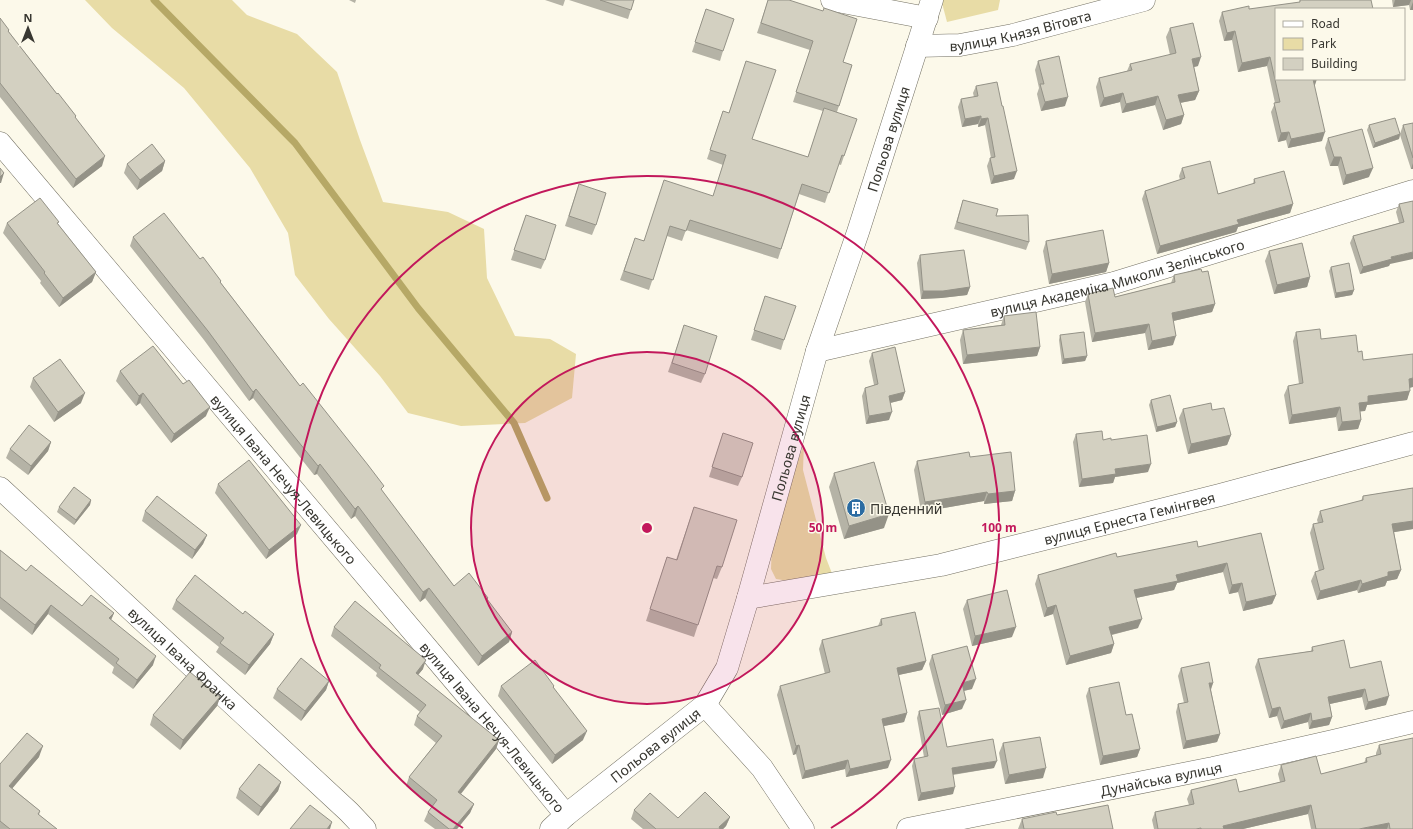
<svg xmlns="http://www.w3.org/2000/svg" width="1413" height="829" viewBox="0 0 1413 829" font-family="'Noto Sans',sans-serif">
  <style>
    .green { fill: #e8dca6 }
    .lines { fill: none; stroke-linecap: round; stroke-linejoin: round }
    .stream { stroke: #b6a866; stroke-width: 7 }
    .minor-casing { stroke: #747164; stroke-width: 23 }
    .tertiary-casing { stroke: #747164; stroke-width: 23 }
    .minor { stroke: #fff; stroke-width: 22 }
    .tertiary { stroke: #fff; stroke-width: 22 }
    .wall { fill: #b5b3a6 }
    .shaded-wall { fill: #949287 }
    .building { fill: #d3d0c1; stroke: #949287 }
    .ring { fill: none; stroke: #c2185b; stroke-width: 2 }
    .labels { text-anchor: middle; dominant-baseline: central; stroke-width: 3; stroke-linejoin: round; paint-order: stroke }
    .street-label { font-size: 14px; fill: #383731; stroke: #fcf9ea }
    .poi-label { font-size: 14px; fill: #383731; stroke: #fcf9ea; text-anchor: start }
    .centre { fill: #c2185b; stroke: #fcf9ea; stroke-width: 2 }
    .ring-label { font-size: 12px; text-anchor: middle; font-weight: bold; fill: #c2185b; stroke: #fcf9ea; stroke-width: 3; stroke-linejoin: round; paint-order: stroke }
  </style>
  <rect width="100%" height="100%" fill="#fcf9ea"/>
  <!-- green -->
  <g class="green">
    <path d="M 85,0 L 232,0 L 247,15 L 297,34 L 337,72 L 360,140 L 383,202 L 448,212 L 484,229 L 487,278 L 515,336 L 550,339 L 576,354 L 572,398 L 525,423 L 461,426 L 408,413 L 380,376 L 329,319 L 295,275 L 288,233 L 250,168 L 184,88 L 112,28 Z"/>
    <path d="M 943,0 L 1000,0 L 998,10 L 947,22 L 942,3 Z"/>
    <path d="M 804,444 L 803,470 L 826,558 L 833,576 L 789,581 L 776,579 L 771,569 L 772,539 L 782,504 Z"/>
  </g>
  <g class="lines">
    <!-- stream -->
    <path class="stream" d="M 154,0 L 295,143 L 418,308 L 514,423 L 547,498"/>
    <!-- minor casing -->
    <g class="minor-casing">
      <g id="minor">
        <path d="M 832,0 L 927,18"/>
        <path id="s1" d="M 0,143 L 498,732 L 566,815"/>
        <path id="s2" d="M 817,351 L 1114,283 L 1413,191"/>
        <path id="s3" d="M 0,488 L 349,812 L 365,829"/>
        <path id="s4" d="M 748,598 L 941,565 L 1220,495 L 1413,443"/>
        <path d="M 705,705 L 762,768 L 803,829"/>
        <path id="s5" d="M 908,829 L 1213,768 L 1333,741 L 1413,722"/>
      </g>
    </g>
    <!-- tertiary casing -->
    <g class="tertiary-casing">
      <g id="tertiary">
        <path id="s6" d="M 917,46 L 960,45 L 1013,35 L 1144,0"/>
        <path id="s7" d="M 551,829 L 566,815 L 705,705 L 727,668 L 748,598 L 817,351 L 858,232 L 932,0"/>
      </g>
    </g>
    <!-- minor -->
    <use href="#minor" class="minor"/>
    <!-- tertiary -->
    <use href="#tertiary" class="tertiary"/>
  </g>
  <!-- wall -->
  <g class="wall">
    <path d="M 349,0 L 356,0 L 355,3 Z"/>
    <path d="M 545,0 L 565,0 L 563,6 Z"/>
    <path d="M 569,0 L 634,0 L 628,19 Z"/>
    <path d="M 768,0 L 843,62 L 852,65 L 837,112 L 844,156 L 841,165 L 838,164 L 825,203 L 799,194 L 778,259 L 686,230 L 682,241 L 667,236 L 649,290 L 620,280 L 632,247 L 644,240 L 713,196 L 723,165 L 707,159 L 723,111 L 729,113 L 746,61 L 752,139 L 808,157 L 823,111 L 793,102 L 810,50 L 757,33 Z"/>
    <path d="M 1300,0 L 1371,0 L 1276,9 L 1315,85 L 1314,85 L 1322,141 L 1288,148 L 1286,140 L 1278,142 L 1271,112 L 1275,103 L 1267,66 L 1238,72 L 1232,40 L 1224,41 L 1219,21 L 1222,12 L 1249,9 L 1299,3 Z"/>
    <path d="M 1392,0 L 1413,0 L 1413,10 L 1410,10 L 1409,5 L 1393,7 Z"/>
    <path d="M 706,9 L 723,51 L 720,61 L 692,52 Z"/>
    <path d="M 0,18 L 9,32 L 57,94 L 76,116 L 75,118 L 102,166 L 73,188 L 0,97 Z"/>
    <path d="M 1170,28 L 1198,66 L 1194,67 L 1199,91 L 1195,100 L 1180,103 L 1184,115 L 1181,124 L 1163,130 L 1155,105 L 1122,113 L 1120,102 L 1100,107 L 1096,87 L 1099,78 L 1127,71 L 1130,64 L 1170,55 L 1166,37 Z"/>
    <path d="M 1038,61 L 1065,106 L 1041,111 L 1037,94 L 1039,88 L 1035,70 Z"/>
    <path d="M 976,86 L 1014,179 L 991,184 L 987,166 L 990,158 L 991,158 L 985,125 L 978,127 L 978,124 L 962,127 L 958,107 L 961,99 L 974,97 L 973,93 Z"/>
    <path d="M 1413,123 L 1413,169 L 1411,169 L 1400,135 L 1399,139 L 1373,148 L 1367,130 L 1369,125 L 1400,134 L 1403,125 Z"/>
    <path d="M 1328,138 L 1369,177 L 1343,185 L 1338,166 L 1330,166 L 1325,148 Z"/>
    <path d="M 165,161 L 162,171 L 137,190 L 124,173 L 127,164 Z"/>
    <path d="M 1182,168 L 1218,194 L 1253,184 L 1254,179 L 1293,204 L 1290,213 L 1238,227 L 1236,232 L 1157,254 L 1142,199 L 1145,191 L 1180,180 L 1179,176 Z"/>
    <path d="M 579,184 L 596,225 L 592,235 L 565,226 Z"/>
    <path d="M 963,200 L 996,216 L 1029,242 L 1026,250 L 954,229 Z"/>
    <path d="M 1413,201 L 1389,266 L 1360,274 L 1350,243 L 1353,236 L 1399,223 L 1396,212 L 1399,204 Z"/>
    <path d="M 526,215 L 545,260 L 541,269 L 511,260 Z"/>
    <path d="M 7,223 L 58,224 L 96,272 L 92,282 L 59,307 L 40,283 L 41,281 L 3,233 Z"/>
    <path d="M 133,237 L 200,259 L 221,281 L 221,283 L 300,386 L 382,491 L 454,586 L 488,598 L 487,600 L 512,632 L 509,642 L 478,666 L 425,598 L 420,602 L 355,516 L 351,519 L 317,474 L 314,475 L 253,398 L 249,401 L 204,340 L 130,246 Z"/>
    <path d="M 1046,241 L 1109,263 L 1106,272 L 1049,284 L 1043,251 Z"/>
    <path d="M 1269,251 L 1310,277 L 1307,287 L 1274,294 L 1265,261 Z"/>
    <path d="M 920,255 L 970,287 L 967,295 L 941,298 L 921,299 L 917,263 Z"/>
    <path d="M 1331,267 L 1354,290 L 1352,295 L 1335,298 L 1329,271 Z"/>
    <path d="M 1202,272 L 1215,304 L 1212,312 L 1173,321 L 1173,345 L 1148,350 L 1145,333 L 1092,342 L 1085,302 L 1088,294 L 1115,297 L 1171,283 L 1174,275 Z"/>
    <path d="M 765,296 L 784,340 L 781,350 L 751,340 Z"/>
    <path d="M 1004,316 L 1040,347 L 1037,356 L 963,364 L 960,340 L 963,330 L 1001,325 Z"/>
    <path d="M 1296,332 L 1321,339 L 1358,352 L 1363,360 L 1410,388 L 1407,400 L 1367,405 L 1365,411 L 1360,411 L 1361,420 L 1358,429 L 1338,431 L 1336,417 L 1289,424 L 1284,395 L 1288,386 L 1299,384 L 1293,341 Z"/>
    <path d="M 681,335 L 705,374 L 701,383 L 668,372 Z"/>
    <path d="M 1060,335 L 1087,356 L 1085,361 L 1062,364 L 1059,340 Z"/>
    <path d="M 872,353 L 905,392 L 902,400 L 890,403 L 889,420 L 866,424 L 862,396 L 865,388 L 874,385 L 869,361 Z"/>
    <path d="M 120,371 L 206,416 L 171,443 L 140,403 L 136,406 L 116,381 Z"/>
    <path d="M 33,378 L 81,403 L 54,422 L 30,387 Z"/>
    <path d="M 1151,400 L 1177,422 L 1175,427 L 1156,432 L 1149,405 Z"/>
    <path d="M 1183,409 L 1212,410 L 1231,435 L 1227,445 L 1188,454 L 1179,418 Z"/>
    <path d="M 723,433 L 742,477 L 738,486 L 709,477 Z"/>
    <path d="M 1076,434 L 1103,440 L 1111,440 L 1148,472 L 1115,477 L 1113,483 L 1079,487 L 1073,442 Z"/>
    <path d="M 51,442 L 48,451 L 28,475 L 6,458 L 10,449 Z"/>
    <path d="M 970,457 L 1015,491 L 1012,501 L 984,504 L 984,501 L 921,512 L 914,470 L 917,461 Z"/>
    <path d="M 834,473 L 884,528 L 844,539 L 829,487 Z"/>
    <path d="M 218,484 L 297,534 L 266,559 L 215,493 Z"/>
    <path d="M 1413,488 L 1413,529 L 1394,532 L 1401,570 L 1397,579 L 1387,581 L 1385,586 L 1358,593 L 1357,590 L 1317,600 L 1311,581 L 1315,572 L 1319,571 L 1310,533 L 1313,524 L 1318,523 L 1317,520 L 1320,511 L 1361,501 L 1363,496 Z"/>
    <path d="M 91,500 L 90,505 L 74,525 L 57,512 L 59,507 Z"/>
    <path d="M 694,507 L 722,567 L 717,579 L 713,578 L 694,637 L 646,621 L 667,557 L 676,560 Z"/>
    <path d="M 145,511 L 207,535 L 203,544 L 192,559 L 142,521 Z"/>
    <path d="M 1261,533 L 1276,595 L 1272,604 L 1243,611 L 1238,592 L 1229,594 L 1223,572 L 1177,583 L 1174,590 L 1136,598 L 1138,628 L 1112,635 L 1114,644 L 1111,653 L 1066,665 L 1053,614 L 1044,617 L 1035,584 L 1038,575 L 1117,557 L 1198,547 Z"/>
    <path d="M 0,550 L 26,571 L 82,606 L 114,613 L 111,620 L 153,665 L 133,689 L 112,673 L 114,667 L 48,614 L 32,635 L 0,609 Z"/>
    <path d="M 176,600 L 274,634 L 270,644 L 245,675 L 216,652 L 219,647 L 172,609 Z"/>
    <path d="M 967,600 L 1012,637 L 972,646 L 963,609 Z"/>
    <path d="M 881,619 L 926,661 L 922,670 L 898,675 L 907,713 L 904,722 L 884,726 L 888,768 L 846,777 L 845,769 L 802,779 L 796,754 L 793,755 L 777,695 L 780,686 L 825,674 L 819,649 L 822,640 L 878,626 Z"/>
    <path d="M 334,627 L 423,669 L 418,675 L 499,740 L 496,749 L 461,794 L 474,804 L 470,813 L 457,829 L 435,829 L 424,821 L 428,812 L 432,807 L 406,786 L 409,777 L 436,743 L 414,725 L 417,716 L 420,712 L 376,676 L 377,673 L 331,636 Z"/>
    <path d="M 1312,647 L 1350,668 L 1386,705 L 1365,710 L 1362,697 L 1330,704 L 1332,717 L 1329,725 L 1309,729 L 1308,722 L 1281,729 L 1277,716 L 1269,718 L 1255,667 L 1258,659 L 1311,651 Z"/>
    <path d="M 932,655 L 972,689 L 964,691 L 962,709 L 942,715 L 929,664 Z"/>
    <path d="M 1181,668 L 1213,683 L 1211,690 L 1220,734 L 1217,742 L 1183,749 L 1176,712 L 1178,704 L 1184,703 L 1178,676 Z"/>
    <path d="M 329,681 L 326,690 L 301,721 L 273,698 L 277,689 Z"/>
    <path d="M 501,686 L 554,686 L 554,688 L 583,740 L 552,764 L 498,696 Z"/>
    <path d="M 1089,688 L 1126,715 L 1140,749 L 1137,757 L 1100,765 L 1086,696 Z"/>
    <path d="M 220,697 L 217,706 L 180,750 L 150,725 L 153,715 Z"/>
    <path d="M 919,711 L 947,747 L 994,768 L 953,775 L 953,794 L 918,801 L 912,766 L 914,759 L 924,757 L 917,718 Z"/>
    <path d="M 1003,743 L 1043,778 L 1005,784 L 999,753 Z"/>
    <path d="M 1379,745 L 1413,829 L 1311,829 L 1308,814 L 1243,829 L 1154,829 L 1152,820 L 1155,812 L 1189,805 L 1187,799 L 1191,790 L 1239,792 L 1280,782 L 1278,774 L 1281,765 L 1321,774 L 1364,763 L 1366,758 L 1376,756 L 1376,753 Z"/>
    <path d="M 39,757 L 12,788 L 40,811 L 39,815 L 57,829 L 0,829 L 0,764 Z"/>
    <path d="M 281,782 L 278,791 L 258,816 L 236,798 L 239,789 Z"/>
    <path d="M 634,810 L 678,818 L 730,817 L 726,826 L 723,829 L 643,829 L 631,819 Z"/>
    <path d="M 1057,815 L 1113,829 L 1018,829 L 1022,819 Z"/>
  </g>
  <!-- shaded-wall -->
  <g class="shaded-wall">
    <path d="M 1395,0 L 1411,0 L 1409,5 L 1393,7 Z"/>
    <path d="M 1413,2 L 1413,10 L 1410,10 Z"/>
    <path d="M 1235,31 L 1232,40 L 1224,41 L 1227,33 Z"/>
    <path d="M 1201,57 L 1198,66 L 1189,68 L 1192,59 Z"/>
    <path d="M 1270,57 L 1267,66 L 1238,72 L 1242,63 Z"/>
    <path d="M 1311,79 L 1317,79 L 1315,85 L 1309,86 Z"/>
    <path d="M 1199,91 L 1195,100 L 1174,104 L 1178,95 Z"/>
    <path d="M 1123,93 L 1120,102 L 1100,107 L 1104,98 Z"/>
    <path d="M 1158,96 L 1155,105 L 1122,113 L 1126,104 Z"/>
    <path d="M 1068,97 L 1065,106 L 1041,111 L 1045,102 Z"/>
    <path d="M 1184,115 L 1181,124 L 1163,130 L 1166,120 Z"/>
    <path d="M 981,116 L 978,124 L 962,127 L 965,119 Z"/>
    <path d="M 988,118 L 985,125 L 978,127 L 981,119 Z"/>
    <path d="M 1289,132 L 1286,140 L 1278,142 L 1281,133 Z"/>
    <path d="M 1325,132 L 1322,141 L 1288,148 L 1291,139 Z"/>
    <path d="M 1400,134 L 1399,139 L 1373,148 L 1375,143 Z"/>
    <path d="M 105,156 L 102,166 L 73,188 L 76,179 Z"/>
    <path d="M 1334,157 L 1341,157 L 1338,166 L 1330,166 Z"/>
    <path d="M 165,161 L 162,171 L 137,190 L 140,180 Z"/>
    <path d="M 1413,163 L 1413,169 L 1411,169 Z"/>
    <path d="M 1373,168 L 1369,177 L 1343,185 L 1346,175 Z"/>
    <path d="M 1017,171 L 1014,179 L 991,184 L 994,176 Z"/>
    <path d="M 4,173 L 1,183 L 0,183 L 0,177 Z"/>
    <path d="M 1293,204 L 1290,213 L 1238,227 L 1236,232 L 1157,254 L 1160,246 L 1237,220 Z"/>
    <path d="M 1413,252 L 1413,259 L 1390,264 L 1389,266 L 1360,274 L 1363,267 L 1391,257 Z"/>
    <path d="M 1109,263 L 1106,272 L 1049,284 L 1052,274 Z"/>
    <path d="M 96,272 L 92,282 L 59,307 L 63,298 Z"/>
    <path d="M 1310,277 L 1307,287 L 1274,294 L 1277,285 Z"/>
    <path d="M 970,287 L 967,295 L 941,298 L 921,299 L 923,291 Z"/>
    <path d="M 1354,290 L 1352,295 L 1335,298 L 1336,293 Z"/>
    <path d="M 1215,304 L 1212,312 L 1169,322 L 1172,313 Z"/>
    <path d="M 1149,324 L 1145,333 L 1092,342 L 1095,333 Z"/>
    <path d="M 1176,336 L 1173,345 L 1148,350 L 1152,341 Z"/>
    <path d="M 1040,347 L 1037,356 L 963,364 L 967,355 Z"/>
    <path d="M 1087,356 L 1085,361 L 1062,364 L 1064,359 Z"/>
    <path d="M 1413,378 L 1413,387 L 1406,389 L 1409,379 Z"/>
    <path d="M 256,389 L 253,398 L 249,401 L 253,392 Z"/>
    <path d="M 1410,391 L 1407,400 L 1367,405 L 1365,411 L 1356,412 L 1359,403 L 1368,396 Z"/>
    <path d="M 905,392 L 902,400 L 886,404 L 889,396 Z"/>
    <path d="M 85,393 L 81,403 L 54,422 L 58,412 Z"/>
    <path d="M 143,393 L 140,403 L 136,406 L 139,396 Z"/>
    <path d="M 210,407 L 206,416 L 171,443 L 174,434 Z"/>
    <path d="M 1340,407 L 1336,417 L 1289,424 L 1292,415 Z"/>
    <path d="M 892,412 L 889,420 L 866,424 L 869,416 Z"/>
    <path d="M 1361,420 L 1358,429 L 1338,431 L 1342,422 Z"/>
    <path d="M 1177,422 L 1175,427 L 1156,432 L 1157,427 Z"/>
    <path d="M 1231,435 L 1227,445 L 1188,454 L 1191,444 Z"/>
    <path d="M 51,442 L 48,451 L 28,475 L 31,466 Z"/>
    <path d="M 320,464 L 317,474 L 314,475 L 318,466 Z"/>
    <path d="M 1151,464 L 1148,472 L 1115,477 L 1113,483 L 1079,487 L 1082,479 L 1115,469 Z"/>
    <path d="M 1015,491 L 1012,501 L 984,504 L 988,494 Z"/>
    <path d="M 987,492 L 984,501 L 921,512 L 925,502 Z"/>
    <path d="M 91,500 L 90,505 L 74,525 L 76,520 Z"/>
    <path d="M 358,506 L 355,516 L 351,519 L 355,509 Z"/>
    <path d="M 889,514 L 884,528 L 844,539 L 849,526 Z"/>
    <path d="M 1413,521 L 1413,529 L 1389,533 L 1392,524 Z"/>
    <path d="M 301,525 L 297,534 L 266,559 L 269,550 Z"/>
    <path d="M 207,535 L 203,544 L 192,559 L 195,550 Z"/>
    <path d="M 1227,563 L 1223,572 L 1177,583 L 1174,590 L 1131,599 L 1134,590 L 1176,575 Z"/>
    <path d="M 1401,570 L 1397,579 L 1387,581 L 1385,586 L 1358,593 L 1362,584 L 1388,572 Z"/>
    <path d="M 1361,580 L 1357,590 L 1317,600 L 1320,591 Z"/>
    <path d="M 1242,583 L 1238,592 L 1229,594 L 1232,585 Z"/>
    <path d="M 429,588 L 425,598 L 420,602 L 423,592 Z"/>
    <path d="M 1276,595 L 1272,604 L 1243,611 L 1246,602 Z"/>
    <path d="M 51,605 L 48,614 L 32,635 L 35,625 Z"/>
    <path d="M 1056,605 L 1053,614 L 1044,617 L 1047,608 Z"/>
    <path d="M 114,613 L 110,622 L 109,618 Z"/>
    <path d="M 1142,619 L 1138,628 L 1106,636 L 1109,627 Z"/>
    <path d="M 1016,627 L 1012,637 L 972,646 L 975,636 Z"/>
    <path d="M 512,632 L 509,642 L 478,666 L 482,656 Z"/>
    <path d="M 274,634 L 270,644 L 245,675 L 249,665 Z"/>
    <path d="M 1114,644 L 1111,653 L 1066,665 L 1070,656 Z"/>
    <path d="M 156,656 L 153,665 L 133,689 L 137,680 Z"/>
    <path d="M 426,660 L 423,669 L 412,682 L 416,673 Z"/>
    <path d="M 926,661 L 922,670 L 894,676 L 897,668 Z"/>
    <path d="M 976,679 L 972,689 L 958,692 L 962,683 Z"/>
    <path d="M 329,681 L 326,690 L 301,721 L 305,711 Z"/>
    <path d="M 1209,683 L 1213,683 L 1210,691 Z"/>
    <path d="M 1365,689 L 1362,697 L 1325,705 L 1328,697 Z"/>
    <path d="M 1389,696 L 1386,705 L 1365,710 L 1368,702 Z"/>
    <path d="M 220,697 L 217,706 L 180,750 L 183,740 Z"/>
    <path d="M 966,700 L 962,709 L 942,715 L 945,705 Z"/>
    <path d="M 1280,707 L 1277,716 L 1269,718 L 1272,709 Z"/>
    <path d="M 907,713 L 904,722 L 879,727 L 882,719 Z"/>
    <path d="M 1311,713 L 1308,722 L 1281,729 L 1284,721 Z"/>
    <path d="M 1332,717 L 1329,725 L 1309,729 L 1312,721 Z"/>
    <path d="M 587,731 L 583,740 L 552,764 L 555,755 Z"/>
    <path d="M 1220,734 L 1217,742 L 1183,749 L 1186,741 Z"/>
    <path d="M 499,740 L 496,749 L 455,801 L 458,792 Z"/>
    <path d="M 799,745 L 796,754 L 793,755 L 796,746 Z"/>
    <path d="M 43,746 L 39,757 L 5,797 L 9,786 Z"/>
    <path d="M 1140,749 L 1137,757 L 1100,765 L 1103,756 Z"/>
    <path d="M 848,760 L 845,769 L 802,779 L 805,771 Z"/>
    <path d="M 891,760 L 888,768 L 846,777 L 850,769 Z"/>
    <path d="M 997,761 L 994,768 L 949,775 L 952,768 Z"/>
    <path d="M 1046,768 L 1043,778 L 1005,784 L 1009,775 Z"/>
    <path d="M 281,782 L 278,791 L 258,816 L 261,807 Z"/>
    <path d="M 955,787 L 953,794 L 918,801 L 921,793 Z"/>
    <path d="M 474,804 L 470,813 L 457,829 L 453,829 Z"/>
    <path d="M 1311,805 L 1308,814 L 1243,829 L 1222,829 L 1223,826 Z"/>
    <path d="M 730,817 L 726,826 L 723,829 L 718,829 L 719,827 Z"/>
    <path d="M 332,822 L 330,829 L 327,829 Z"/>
    <path d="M 1389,823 L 1387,829 L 1359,829 Z"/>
  </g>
  <!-- building -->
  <g class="building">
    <path d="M 600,0 L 634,0 L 631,10 Z"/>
    <path d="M 768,0 L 789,0 L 823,11 L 824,8 L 857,19 L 843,62 L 852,65 L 839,106 L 796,92 L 813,41 L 761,23 Z"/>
    <path d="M 1300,0 L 1371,0 L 1373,9 L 1276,9 L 1276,79 L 1313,79 L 1325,132 L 1291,139 L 1289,132 L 1281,133 L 1274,103 L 1280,102 L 1270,57 L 1242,63 L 1235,31 L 1227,33 L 1222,12 L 1249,6 L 1249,9 L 1300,2 Z"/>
    <path d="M 706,9 L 734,19 L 723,51 L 695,42 Z"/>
    <path d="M 0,18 L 9,30 L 8,31 L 57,94 L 58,93 L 76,116 L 75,117 L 105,156 L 76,179 L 0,83 Z"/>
    <path d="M 1193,23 L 1201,57 L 1192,59 L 1199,91 L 1178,95 L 1184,115 L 1166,120 L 1158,96 L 1126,104 L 1123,93 L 1104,98 L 1099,78 L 1132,70 L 1130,64 L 1176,53 L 1170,28 Z"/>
    <path d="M 1059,56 L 1068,97 L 1045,102 L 1040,84 L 1044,84 L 1038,61 Z"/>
    <path d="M 746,61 L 776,70 L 752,139 L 808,157 L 824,108 L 857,119 L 844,156 L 842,155 L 829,193 L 802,184 L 781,249 L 690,220 L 686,231 L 670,226 L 653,280 L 624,271 L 635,238 L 644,241 L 664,180 L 713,196 L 726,155 L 710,150 L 723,111 L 729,113 Z"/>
    <path d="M 997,82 L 1002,106 L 1003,106 L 1017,171 L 994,176 L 990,158 L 995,157 L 988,118 L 981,119 L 981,116 L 965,119 L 961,99 L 978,96 L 976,86 Z"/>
    <path d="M 1395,118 L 1400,134 L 1375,143 L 1369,125 Z"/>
    <path d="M 1413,123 L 1413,158 L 1403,125 Z"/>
    <path d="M 1362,129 L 1373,168 L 1346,175 L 1341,157 L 1334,157 L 1328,138 Z"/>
    <path d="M 152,144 L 165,161 L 140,180 L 127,164 Z"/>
    <path d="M 1210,161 L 1218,194 L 1255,183 L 1254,179 L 1284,171 L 1293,204 L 1237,220 L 1239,224 L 1160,246 L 1145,191 L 1185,178 L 1182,168 Z"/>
    <path d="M 0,168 L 4,173 L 0,177 Z"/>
    <path d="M 579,184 L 606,193 L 596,225 L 569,216 Z"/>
    <path d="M 40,198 L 59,222 L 57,223 L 96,272 L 63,298 L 44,273 L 45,272 L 7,223 Z"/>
    <path d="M 963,200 L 998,209 L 996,216 L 1028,215 L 1029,242 L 957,222 Z"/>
    <path d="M 1413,201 L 1413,252 L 1391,257 L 1392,259 L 1363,267 L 1353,236 L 1404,222 L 1399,204 Z"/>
    <path d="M 164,213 L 200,259 L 203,257 L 221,281 L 220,282 L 300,386 L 303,383 L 368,465 L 384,486 L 381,489 L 454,586 L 469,573 L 488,598 L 487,599 L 512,632 L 482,656 L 429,588 L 423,592 L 358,506 L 355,509 L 320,464 L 318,466 L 256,389 L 253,392 L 208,331 L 133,237 Z"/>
    <path d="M 526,215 L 556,225 L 545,260 L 514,250 Z"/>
    <path d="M 1103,230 L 1109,263 L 1052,274 L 1046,241 Z"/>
    <path d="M 1302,243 L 1310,277 L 1277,285 L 1269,251 Z"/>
    <path d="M 964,250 L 970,287 L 943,291 L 923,291 L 920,255 Z"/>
    <path d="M 1349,263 L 1354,290 L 1336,293 L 1331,267 Z"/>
    <path d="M 1201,269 L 1202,272 L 1208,271 L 1215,304 L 1172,313 L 1176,336 L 1152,341 L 1149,324 L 1095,333 L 1088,294 L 1113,288 L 1115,297 L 1175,282 L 1174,275 Z"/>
    <path d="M 765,296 L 796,306 L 784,340 L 754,330 Z"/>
    <path d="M 1036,312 L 1040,347 L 967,355 L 963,330 L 1005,325 L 1004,316 Z"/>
    <path d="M 684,325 L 717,336 L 705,374 L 672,363 Z"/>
    <path d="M 1320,329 L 1321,339 L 1356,335 L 1358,352 L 1362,351 L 1363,360 L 1413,354 L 1413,378 L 1409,379 L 1410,391 L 1368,396 L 1368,402 L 1359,403 L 1361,420 L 1342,422 L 1340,407 L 1292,415 L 1288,386 L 1303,383 L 1296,332 Z"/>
    <path d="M 1084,332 L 1087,356 L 1064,359 L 1060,335 Z"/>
    <path d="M 153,346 L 183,384 L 189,380 L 210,407 L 174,434 L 143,393 L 139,396 L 120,371 Z"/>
    <path d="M 895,347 L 905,392 L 889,396 L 892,412 L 869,416 L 865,388 L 878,384 L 872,353 Z"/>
    <path d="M 60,359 L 85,393 L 58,412 L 33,378 Z"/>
    <path d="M 1170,395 L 1177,422 L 1157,427 L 1151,400 Z"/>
    <path d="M 1211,403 L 1212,410 L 1224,408 L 1231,435 L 1191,444 L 1183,409 Z"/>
    <path d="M 29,425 L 51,442 L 31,466 L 10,449 Z"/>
    <path d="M 1102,431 L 1103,440 L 1111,438 L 1111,440 L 1147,435 L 1151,464 L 1115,469 L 1116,474 L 1082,479 L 1076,434 Z"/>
    <path d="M 723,433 L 753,443 L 742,477 L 712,467 Z"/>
    <path d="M 969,452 L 970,457 L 1011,452 L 1015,491 L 988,494 L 987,492 L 925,502 L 917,461 Z"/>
    <path d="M 249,460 L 301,525 L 269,550 L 218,484 Z"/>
    <path d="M 874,462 L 889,514 L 849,526 L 834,473 Z"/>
    <path d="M 74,487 L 91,500 L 76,520 L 59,507 Z"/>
    <path d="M 1413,488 L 1413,521 L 1392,524 L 1401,570 L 1388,572 L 1388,576 L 1362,584 L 1361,580 L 1320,591 L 1315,572 L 1324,569 L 1313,524 L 1323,522 L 1320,511 L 1363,500 L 1363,496 Z"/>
    <path d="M 157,496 L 207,535 L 195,550 L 145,511 Z"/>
    <path d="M 694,507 L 737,520 L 722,567 L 717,566 L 698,625 L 650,609 L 667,557 L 677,560 Z"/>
    <path d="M 1261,533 L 1276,595 L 1246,602 L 1242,583 L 1232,585 L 1227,563 L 1176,575 L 1178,581 L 1134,590 L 1142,619 L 1109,627 L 1114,644 L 1070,656 L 1056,605 L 1047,608 L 1038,575 L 1116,553 L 1117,557 L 1197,541 L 1198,547 Z"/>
    <path d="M 0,550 L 26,571 L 31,565 L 82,606 L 91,595 L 114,613 L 109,618 L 156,656 L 137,680 L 116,663 L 119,659 L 51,605 L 35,625 L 0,597 Z"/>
    <path d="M 195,575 L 243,614 L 245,611 L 274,634 L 249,665 L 220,643 L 224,638 L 176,600 Z"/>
    <path d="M 1007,590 L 1016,627 L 975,636 L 967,600 Z"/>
    <path d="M 355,601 L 426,660 L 416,673 L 499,740 L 458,792 L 474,804 L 453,829 L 449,829 L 428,812 L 437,800 L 409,777 L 442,736 L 417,716 L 426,705 L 379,668 L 381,665 L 334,627 Z"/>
    <path d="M 915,612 L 926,661 L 897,668 L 907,713 L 882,719 L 891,760 L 850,769 L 848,760 L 805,771 L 799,745 L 796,746 L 780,686 L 830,672 L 822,640 L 882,625 L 881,619 Z"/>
    <path d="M 1344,640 L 1350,668 L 1381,661 L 1389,696 L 1368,702 L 1365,689 L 1328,697 L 1332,717 L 1312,721 L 1311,713 L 1284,721 L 1280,707 L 1272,709 L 1258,659 L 1313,651 L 1312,647 Z"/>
    <path d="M 967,646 L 976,679 L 962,683 L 966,700 L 945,705 L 932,655 Z"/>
    <path d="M 301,658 L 329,681 L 305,711 L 277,689 Z"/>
    <path d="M 535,660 L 554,686 L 553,687 L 587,731 L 555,755 L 501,686 Z"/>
    <path d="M 1209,662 L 1213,683 L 1209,683 L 1220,734 L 1186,741 L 1178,704 L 1188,702 L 1181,668 Z"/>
    <path d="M 190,672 L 220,697 L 183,740 L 153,715 Z"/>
    <path d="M 1119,682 L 1126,715 L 1132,714 L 1140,749 L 1103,756 L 1089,688 Z"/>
    <path d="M 939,708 L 947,747 L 993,739 L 997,761 L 952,768 L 955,787 L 921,793 L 914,759 L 928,756 L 919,711 Z"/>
    <path d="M 27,733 L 43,746 L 9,786 L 40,811 L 38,814 L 57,829 L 10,829 L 0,821 L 0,764 Z"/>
    <path d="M 1040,737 L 1046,768 L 1009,775 L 1003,743 Z"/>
    <path d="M 1413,738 L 1413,829 L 1390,829 L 1389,823 L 1359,829 L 1316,829 L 1311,805 L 1223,826 L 1224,829 L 1201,829 L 1201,828 L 1196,829 L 1158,829 L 1155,812 L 1194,804 L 1191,790 L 1236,779 L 1239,792 L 1285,781 L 1281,765 L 1316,756 L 1321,774 L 1367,762 L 1366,758 L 1381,754 L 1379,745 Z"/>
    <path d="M 259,764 L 281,782 L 261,807 L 239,789 Z"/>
    <path d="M 705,792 L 730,817 L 719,827 L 720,829 L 656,829 L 634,810 L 650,793 L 678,818 Z"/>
    <path d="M 310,805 L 332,822 L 327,829 L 290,829 Z"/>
    <path d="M 1108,805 L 1113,829 L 1024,829 L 1022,819 L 1056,812 L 1057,815 Z"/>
  </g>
  <!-- distance rings -->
  <circle cx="647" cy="528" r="176" fill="#c2185b" fill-opacity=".12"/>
  <g class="ring">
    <circle cx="647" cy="528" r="176"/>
    <path d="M463 828A352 352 0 1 1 831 828"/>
  </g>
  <!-- icons -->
  <defs>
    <g id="building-disc" transform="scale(1)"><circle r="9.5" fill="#2c6ca2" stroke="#fcf9ea"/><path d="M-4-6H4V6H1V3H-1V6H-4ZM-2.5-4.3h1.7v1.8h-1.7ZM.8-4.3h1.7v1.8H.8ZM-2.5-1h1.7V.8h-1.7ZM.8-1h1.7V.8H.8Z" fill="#fff"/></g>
  </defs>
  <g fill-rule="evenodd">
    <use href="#building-disc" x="856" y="508"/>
  </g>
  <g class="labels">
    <!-- street labels -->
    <g class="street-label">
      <text stroke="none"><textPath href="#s6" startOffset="105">вулиця Князя Вітовта</textPath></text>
      <text stroke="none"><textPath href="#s7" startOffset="794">Польова вулиця</textPath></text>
      <text stroke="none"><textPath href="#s2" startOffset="309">вулиця Академіка Миколи Зелінського</textPath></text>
      <text stroke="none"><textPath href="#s7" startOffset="470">Польова вулиця</textPath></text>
      <text stroke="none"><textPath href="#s1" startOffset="440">вулиця Івана Нечуя-Левицького</textPath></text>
      <text stroke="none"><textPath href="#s4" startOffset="390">вулиця Ернеста Гемінгвея</textPath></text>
      <text stroke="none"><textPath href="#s3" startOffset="250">вулиця Івана Франка</textPath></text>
      <text stroke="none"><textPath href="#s1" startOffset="764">вулиця Івана Нечуя-Левицького</textPath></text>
      <text stroke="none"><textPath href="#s7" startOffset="134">Польова вулиця</textPath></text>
      <text stroke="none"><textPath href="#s5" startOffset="258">Дунайська вулиця</textPath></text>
    </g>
    <!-- poi labels -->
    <g class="poi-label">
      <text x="870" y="508">Південний</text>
    </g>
  </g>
  <circle cx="647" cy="528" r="6" class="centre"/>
  <g class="ring-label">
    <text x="823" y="532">50 m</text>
    <text x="999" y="532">100 m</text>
  </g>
  <!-- legend -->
  <rect x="1275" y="8" width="130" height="72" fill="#fcf9ea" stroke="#aeaba0"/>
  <rect x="1283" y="21" width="20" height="6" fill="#ffffff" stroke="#aeaba0"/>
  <text x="1311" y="28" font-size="12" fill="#383731">Road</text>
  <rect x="1283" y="38" width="20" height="12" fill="#e8dca6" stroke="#aeaba0"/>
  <text x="1311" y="48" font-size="12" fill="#383731">Park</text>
  <rect x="1283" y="58" width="20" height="12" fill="#d3d0c1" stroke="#aeaba0"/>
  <text x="1311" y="68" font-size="12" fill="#383731">Building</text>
  <!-- north arrow -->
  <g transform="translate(28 28)" stroke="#fcf9ea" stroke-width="3" paint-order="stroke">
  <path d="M0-3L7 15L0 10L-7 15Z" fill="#383731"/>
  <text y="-6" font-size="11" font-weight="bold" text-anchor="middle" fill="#383731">N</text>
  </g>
</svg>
